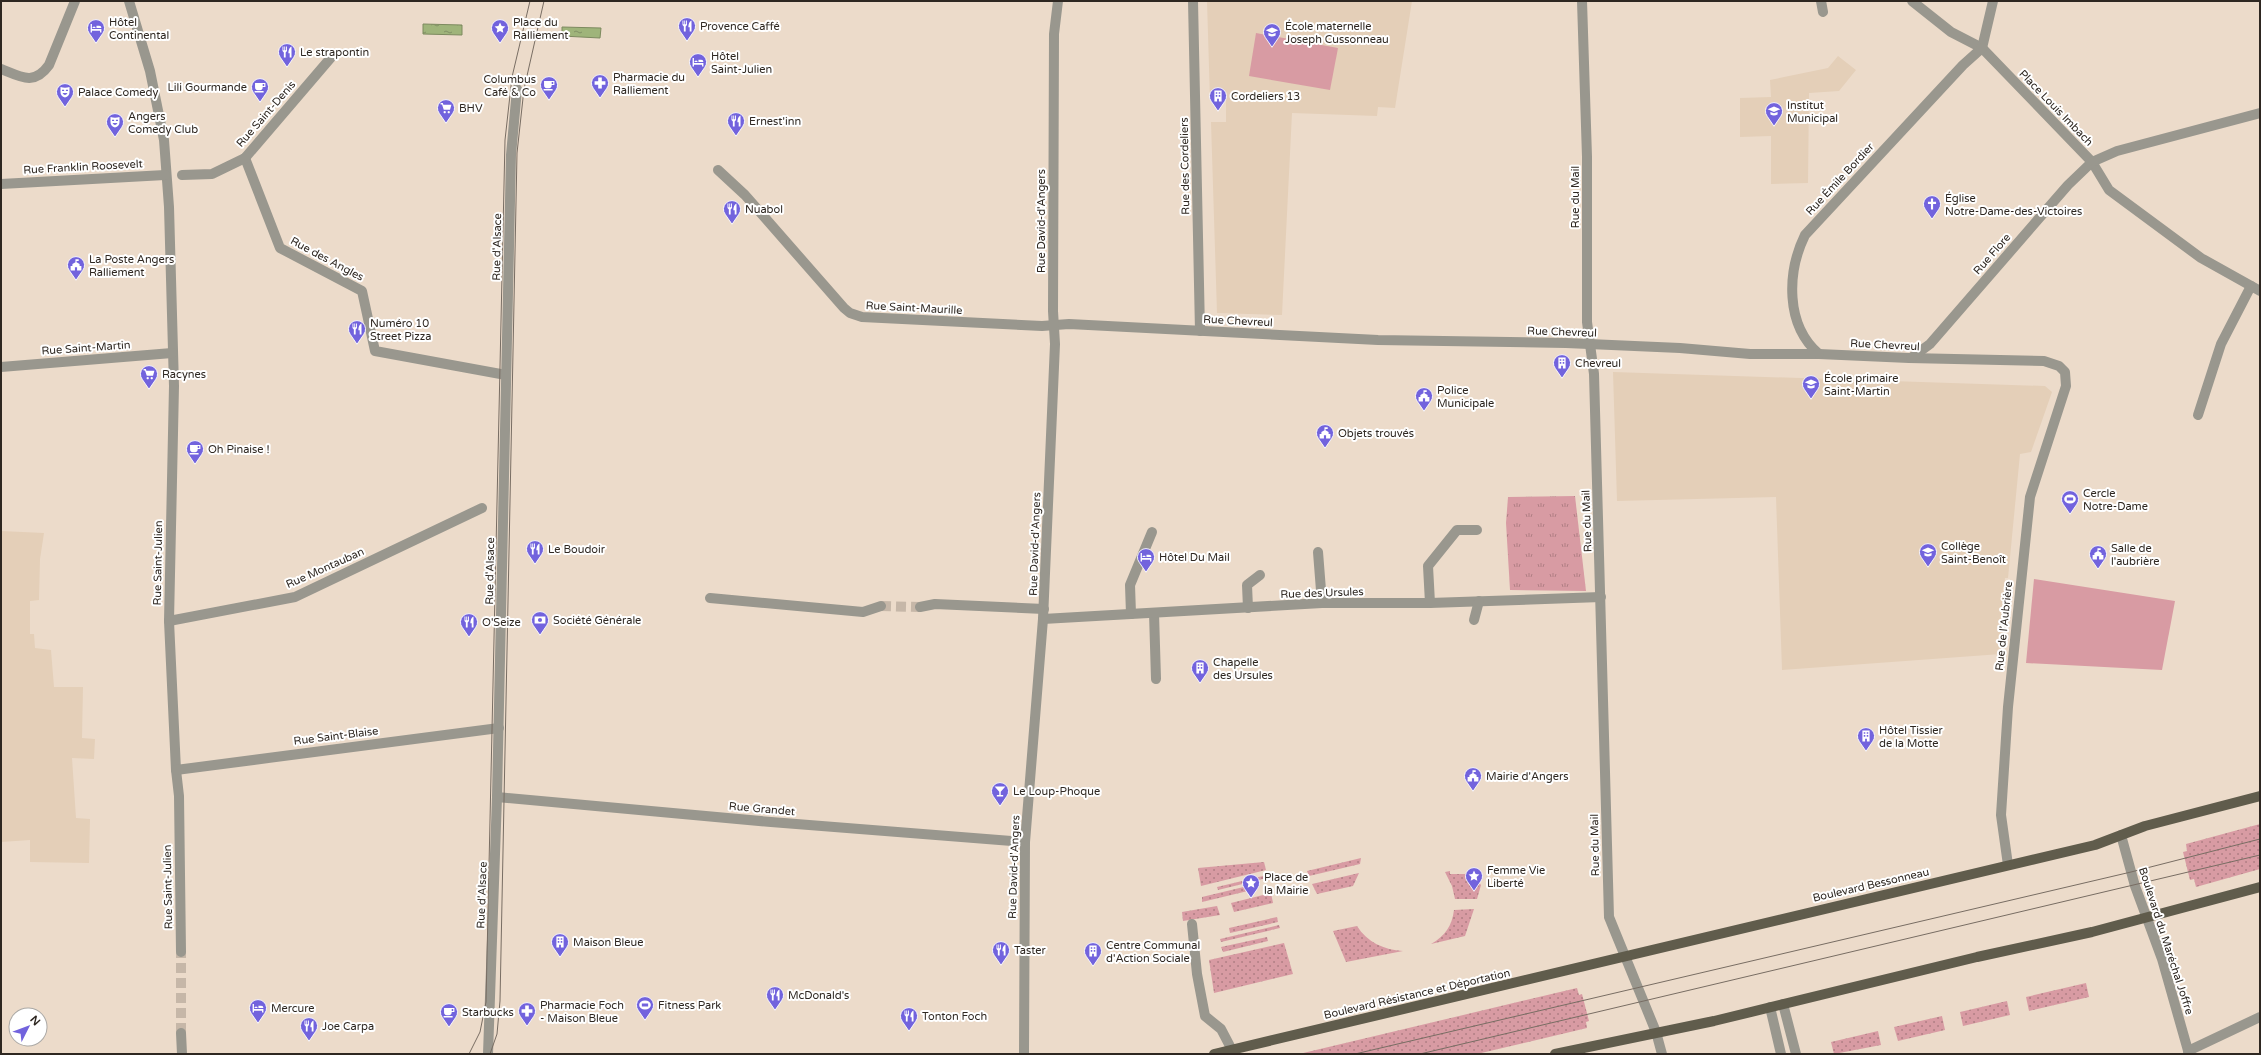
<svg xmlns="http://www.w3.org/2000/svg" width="2261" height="1055" viewBox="0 0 2261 1055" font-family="'Varela Round',sans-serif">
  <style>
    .built { fill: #e4cfb8 }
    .grass { fill: url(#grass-dots) }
    .park { fill: url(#park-tufts) }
    .pitch { fill: #d89ba3 }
    .water { fill: url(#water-ripples); stroke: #7d8a5f }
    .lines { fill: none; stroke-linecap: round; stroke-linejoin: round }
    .minor-tunnel { stroke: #c6b7a8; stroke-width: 10; stroke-dasharray: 10 5; stroke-linecap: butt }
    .minor { stroke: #99978e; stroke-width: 10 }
    .major { stroke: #605c4c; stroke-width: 10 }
    .tram { stroke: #786d63; stroke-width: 1 }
    .labels { text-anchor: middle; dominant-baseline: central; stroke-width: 4; stroke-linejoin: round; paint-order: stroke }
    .poi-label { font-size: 11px; fill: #2e2721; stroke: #fff; text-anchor: start }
    .street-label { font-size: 11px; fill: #2e2721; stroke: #fff }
  </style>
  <defs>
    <pattern id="grass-dots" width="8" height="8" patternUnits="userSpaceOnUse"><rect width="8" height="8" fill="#d89ba3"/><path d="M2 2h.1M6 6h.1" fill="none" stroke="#b07e84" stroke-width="1.8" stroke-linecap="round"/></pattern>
    <pattern id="park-tufts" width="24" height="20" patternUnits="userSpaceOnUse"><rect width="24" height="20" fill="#d89ba3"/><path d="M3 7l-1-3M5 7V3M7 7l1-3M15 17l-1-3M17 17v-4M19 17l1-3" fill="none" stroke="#b07e84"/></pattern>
    <pattern id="water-ripples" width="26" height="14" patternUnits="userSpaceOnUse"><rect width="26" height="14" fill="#9fb47a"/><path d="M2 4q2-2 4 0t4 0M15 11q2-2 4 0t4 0" fill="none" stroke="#829264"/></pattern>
  </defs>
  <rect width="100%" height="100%" fill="#ecdbca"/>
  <!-- built -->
  <g class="built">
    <path d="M 1207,1 L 1412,1 L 1395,108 L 1378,107 L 1377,116 L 1292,113 L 1282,315 L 1217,313 L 1211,122 L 1226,122 L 1226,100 L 1210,100 Z"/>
    <path d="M 1838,56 L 1856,70 L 1839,91 L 1809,93 L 1808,183 L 1771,184 L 1771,136 L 1740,137 L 1740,98 L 1771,97 L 1770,80 L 1828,68 Z"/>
    <path d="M 1613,372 L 2045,386 L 2052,392 L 2031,452 L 2020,454 L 2008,578 L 2005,578 L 2002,610 L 2005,611 L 2001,654 L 1782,670 L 1776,497 L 1617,501 Z"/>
    <path d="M 1,531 L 44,533 L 40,559 L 39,600 L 30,601 L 30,634 L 34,634 L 35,648 L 51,650 L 54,687 L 83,687 L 82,738 L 95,739 L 94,759 L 72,758 L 76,818 L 90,819 L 89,863 L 30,862 L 30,840 L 1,842 Z"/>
  </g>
  <!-- grass -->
  <g class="grass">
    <path d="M 2260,824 L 2260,869 L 2196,887 L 2194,879 L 2190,880 L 2183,852 L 2187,851 L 2186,844 Z"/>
    <path d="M 1361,858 L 1360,864 L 1309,876 L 1307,871 Z"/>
    <path d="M 1264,862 L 1266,870 L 1201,886 L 1198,868 Z"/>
    <path d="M 1450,871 L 1450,874 L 1465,874 L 1468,871 L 1481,885 L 1477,899 L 1455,899 L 1452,886 L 1445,872 Z"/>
    <path d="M 1359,873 L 1353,886 L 1317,894 L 1312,884 Z"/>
    <path d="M 1267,875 L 1267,878 L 1218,890 L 1217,887 Z"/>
    <path d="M 1252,885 L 1252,890 L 1202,902 L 1202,897 Z"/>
    <path d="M 1271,893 L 1273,903 L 1234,912 L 1231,903 Z"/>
    <path d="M 1217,906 L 1220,915 L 1183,921 L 1182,912 Z"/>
    <path d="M 1474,909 L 1465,936 L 1431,944 C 1445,936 1452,926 1454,910 Z"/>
    <path d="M 1277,917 L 1278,922 L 1230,933 L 1229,928 Z"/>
    <path d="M 1279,925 L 1280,928 L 1221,942 L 1220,939 Z"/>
    <path d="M 1357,926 C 1367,942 1384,950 1403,951 L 1346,962 L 1333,931 Z"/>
    <path d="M 1267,937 L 1268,941 L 1223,952 L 1221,947 Z"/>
    <path d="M 1284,943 L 1293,974 L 1214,993 L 1209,960 Z"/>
    <path d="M 2086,983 L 2089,997 L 2029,1011 L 2026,997 Z"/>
    <path d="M 1577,988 L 1579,995 L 1582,994 L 1589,1021 L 1586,1022 L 1587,1028 L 1477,1054 L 1299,1054 Z"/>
    <path d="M 2007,1001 L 2010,1015 L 1963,1026 L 1960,1012 Z"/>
    <path d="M 1942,1016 L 1945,1030 L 1898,1041 L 1894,1027 Z"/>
    <path d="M 1878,1031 L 1881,1045 L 1834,1054 L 1831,1042 Z"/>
  </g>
  <!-- park -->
  <path class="park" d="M 1575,496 L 1586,591 L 1510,590 L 1506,523 L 1508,497 Z"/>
  <!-- pitch -->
  <g class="pitch">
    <path d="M 1256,33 L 1338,48 L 1330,90 L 1249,76 Z"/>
    <path d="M 2034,579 L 2175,601 L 2162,670 L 2026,663 Z"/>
  </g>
  <!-- water -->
  <g class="water">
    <path d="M 423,24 L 462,25 L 462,35 L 423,34 Z"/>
    <path d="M 562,27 L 601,28 L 600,38 L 562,36 Z"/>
  </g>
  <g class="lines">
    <!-- minor-tunnel -->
    <g class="minor-tunnel">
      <path d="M 881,606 L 920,607"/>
      <path d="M 181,1033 L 181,952"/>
    </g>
    <!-- minor -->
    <g class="minor">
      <path d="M 129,1 L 150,71 L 164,140 L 169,207 L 174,386 L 169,621 L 176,770 L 179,796 L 181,952"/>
      <path d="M 1193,1 L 1200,331"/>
      <path d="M 1582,1 L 1587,157 L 1587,322 L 1594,374 L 1609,917 L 1656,1032 L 1662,1054"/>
      <path d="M 1821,1 L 1823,12"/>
      <path d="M 1912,1 L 1951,32 L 1982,48 L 2092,162 L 2109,190 L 2201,258 L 2260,291"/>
      <path d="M 1982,48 L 1993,1"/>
      <path d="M 1,69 C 21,77 34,86 49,65 L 75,1"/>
      <path d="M 245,158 L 280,248 L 362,291 L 375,351 L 506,375"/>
      <path d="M 718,170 L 745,195 L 844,308 L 850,313 L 862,317 L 1042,326 L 1069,324 L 1378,340 L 1566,343 L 1680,348 L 1750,354 L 1819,354 L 1909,358 L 2044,361 L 2059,366 L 2065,372 L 2066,386 L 2030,497 L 2008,707 L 2001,815 L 2008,865"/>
      <path d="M 182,175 L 212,174 L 245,158 L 334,54"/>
      <path d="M 1,184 L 165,175"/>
      <path d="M 1819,354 C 1785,325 1787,272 1805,235 L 1963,65 L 1982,48"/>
      <path d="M 1911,358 L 1930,344 L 2068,185 L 2092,162 L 2117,151 L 2260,113"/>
      <path d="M 1,367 L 172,353"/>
      <path d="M 2198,415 L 2221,344 L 2251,286"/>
      <path d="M 1318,552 L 1322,603"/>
      <path d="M 710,598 L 863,612 L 881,606"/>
      <path d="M 1430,603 L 1428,566 L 1457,530 L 1477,530"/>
      <path d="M 920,607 L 935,604 L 1044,609"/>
      <path d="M 1248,608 L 1247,585 L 1260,575"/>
      <path d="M 1154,613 L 1156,679"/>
      <path d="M 1131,614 L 1130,585 L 1152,532"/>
      <path d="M 1043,619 L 1322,603 L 1430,603 L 1601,597"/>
      <path d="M 1474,620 L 1479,601"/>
      <path d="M 169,621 L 295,597 L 482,508"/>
      <path d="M 176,770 L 499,728"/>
      <path d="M 497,797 L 771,822 L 1025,842"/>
      <path d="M 2121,835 L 2135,886 L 2162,959 L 2189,1054"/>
      <path d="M 1192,924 L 1197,974 L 1205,1016 L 1221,1029 L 1232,1050"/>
      <path d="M 1783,1004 L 1796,1054"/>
      <path d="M 1770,1007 L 1781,1054"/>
      <path d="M 181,1033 L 182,1054"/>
      <path d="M 2188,1051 L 2260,1017"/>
      <path d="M 488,1054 L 497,797 L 511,155 L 517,89"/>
      <path d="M 1024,1054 L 1025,842 L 1043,619 L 1055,344 L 1053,311 L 1054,34 L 1058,1"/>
    </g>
    <!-- major -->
    <g class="major">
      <path d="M 1214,1054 L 2095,845 L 2145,826 L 2260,796"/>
      <path d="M 1555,1054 L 1714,1021 L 1977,957 L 2092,932 L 2260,887"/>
    </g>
    <!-- tram -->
    <g class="tram">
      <path d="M 469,1054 L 480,1032 L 486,1002 L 505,140 L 512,77 L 530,1"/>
      <path d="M 490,1054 L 497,1034 L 500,1001 L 517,153 L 524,89 L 544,1"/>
      <path d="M 1355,1054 L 2131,872 L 2260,839"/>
      <path d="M 1420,1054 L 2260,855"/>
    </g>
  </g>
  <!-- icons -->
  <defs>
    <g id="restaurant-pin" transform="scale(0.9)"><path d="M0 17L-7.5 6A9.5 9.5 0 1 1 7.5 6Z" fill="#7263dd" stroke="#fff"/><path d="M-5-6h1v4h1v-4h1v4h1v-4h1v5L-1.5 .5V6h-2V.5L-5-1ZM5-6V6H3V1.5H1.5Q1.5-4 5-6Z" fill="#fff"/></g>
    <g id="hotel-pin" transform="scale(0.9)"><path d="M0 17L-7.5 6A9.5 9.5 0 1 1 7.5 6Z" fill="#7263dd" stroke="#fff"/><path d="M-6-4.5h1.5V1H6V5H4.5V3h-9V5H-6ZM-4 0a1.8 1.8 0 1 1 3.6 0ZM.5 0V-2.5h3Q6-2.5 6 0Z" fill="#fff"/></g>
    <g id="sight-pin" transform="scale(0.9)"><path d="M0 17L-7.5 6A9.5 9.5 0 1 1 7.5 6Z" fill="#7263dd" stroke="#fff"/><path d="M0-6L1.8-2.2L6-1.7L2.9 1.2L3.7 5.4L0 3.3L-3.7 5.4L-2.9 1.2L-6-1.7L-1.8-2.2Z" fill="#fff"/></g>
    <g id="school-pin" transform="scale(0.9)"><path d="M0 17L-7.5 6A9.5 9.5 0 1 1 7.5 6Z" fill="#7263dd" stroke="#fff"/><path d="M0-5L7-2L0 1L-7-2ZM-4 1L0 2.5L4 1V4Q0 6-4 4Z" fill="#fff"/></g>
    <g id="pharmacy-pin" transform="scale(0.9)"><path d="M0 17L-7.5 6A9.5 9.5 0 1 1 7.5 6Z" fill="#7263dd" stroke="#fff"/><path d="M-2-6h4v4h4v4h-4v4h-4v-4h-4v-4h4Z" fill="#fff"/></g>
    <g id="cafe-pin" transform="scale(0.9)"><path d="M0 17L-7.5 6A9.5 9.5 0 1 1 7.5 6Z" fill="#7263dd" stroke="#fff"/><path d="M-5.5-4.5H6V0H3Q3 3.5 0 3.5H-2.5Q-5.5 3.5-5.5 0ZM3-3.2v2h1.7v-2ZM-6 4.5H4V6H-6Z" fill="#fff"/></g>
    <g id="theatre-pin" transform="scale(0.9)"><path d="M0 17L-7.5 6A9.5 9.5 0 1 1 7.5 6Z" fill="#7263dd" stroke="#fff"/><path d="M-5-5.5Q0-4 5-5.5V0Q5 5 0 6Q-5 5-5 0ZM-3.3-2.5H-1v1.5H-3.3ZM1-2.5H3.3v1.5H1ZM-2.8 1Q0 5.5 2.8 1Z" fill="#fff"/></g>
    <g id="building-pin" transform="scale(0.9)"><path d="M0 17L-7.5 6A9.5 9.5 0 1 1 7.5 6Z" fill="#7263dd" stroke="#fff"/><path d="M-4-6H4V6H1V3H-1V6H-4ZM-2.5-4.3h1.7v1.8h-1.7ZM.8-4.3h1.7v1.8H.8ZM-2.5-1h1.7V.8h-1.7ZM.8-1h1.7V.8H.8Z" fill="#fff"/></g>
    <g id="supermarket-pin" transform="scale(0.9)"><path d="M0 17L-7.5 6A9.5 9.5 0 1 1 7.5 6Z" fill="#7263dd" stroke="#fff"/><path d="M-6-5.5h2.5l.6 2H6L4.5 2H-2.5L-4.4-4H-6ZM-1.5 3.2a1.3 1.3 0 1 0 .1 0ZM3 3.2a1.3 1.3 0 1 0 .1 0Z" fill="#fff"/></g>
    <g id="university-pin" transform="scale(0.9)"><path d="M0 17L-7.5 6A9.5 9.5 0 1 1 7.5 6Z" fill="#7263dd" stroke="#fff"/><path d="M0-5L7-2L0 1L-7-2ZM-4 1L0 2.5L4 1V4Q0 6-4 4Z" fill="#fff"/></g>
    <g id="church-pin" transform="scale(0.9)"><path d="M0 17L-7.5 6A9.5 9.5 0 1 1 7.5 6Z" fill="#7263dd" stroke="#fff"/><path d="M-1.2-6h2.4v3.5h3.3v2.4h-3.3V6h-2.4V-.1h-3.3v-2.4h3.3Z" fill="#fff"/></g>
    <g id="civic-pin" transform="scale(0.9)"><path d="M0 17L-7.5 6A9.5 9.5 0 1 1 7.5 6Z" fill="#7263dd" stroke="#fff"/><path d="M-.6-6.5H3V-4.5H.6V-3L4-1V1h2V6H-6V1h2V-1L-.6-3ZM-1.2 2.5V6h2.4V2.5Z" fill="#fff"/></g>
    <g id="stadium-pin" transform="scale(0.9)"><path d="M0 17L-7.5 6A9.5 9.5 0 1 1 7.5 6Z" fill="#7263dd" stroke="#fff"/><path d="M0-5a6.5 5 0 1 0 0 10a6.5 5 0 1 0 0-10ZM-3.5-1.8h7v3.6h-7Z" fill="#fff"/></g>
    <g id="bank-pin" transform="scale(0.9)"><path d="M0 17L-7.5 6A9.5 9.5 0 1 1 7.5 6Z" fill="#7263dd" stroke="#fff"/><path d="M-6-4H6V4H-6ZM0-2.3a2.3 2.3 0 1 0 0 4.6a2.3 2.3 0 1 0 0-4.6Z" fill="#fff"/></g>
    <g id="bar-pin" transform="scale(0.9)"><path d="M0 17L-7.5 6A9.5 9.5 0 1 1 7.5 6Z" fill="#7263dd" stroke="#fff"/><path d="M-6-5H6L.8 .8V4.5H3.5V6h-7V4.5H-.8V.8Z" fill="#fff"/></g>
  </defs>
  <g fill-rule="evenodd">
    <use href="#restaurant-pin" x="687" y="26"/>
    <use href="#hotel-pin" x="96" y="28"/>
    <use href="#sight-pin" x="500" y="28"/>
    <use href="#school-pin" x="1272" y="32"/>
    <use href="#restaurant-pin" x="287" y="52"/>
    <use href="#hotel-pin" x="698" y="62"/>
    <use href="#pharmacy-pin" x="600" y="83"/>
    <use href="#cafe-pin" x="549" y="85"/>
    <use href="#cafe-pin" x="260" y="87"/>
    <use href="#theatre-pin" x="65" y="92"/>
    <use href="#building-pin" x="1218" y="96"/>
    <use href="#supermarket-pin" x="446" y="108"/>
    <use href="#university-pin" x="1774" y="111"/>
    <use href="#restaurant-pin" x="736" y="121"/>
    <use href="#theatre-pin" x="115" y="122"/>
    <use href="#church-pin" x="1932" y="204"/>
    <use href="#restaurant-pin" x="732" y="209"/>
    <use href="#civic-pin" x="76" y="265"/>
    <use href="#restaurant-pin" x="357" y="329"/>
    <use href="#building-pin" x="1562" y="363"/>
    <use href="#supermarket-pin" x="149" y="374"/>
    <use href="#school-pin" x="1811" y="384"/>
    <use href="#civic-pin" x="1424" y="396"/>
    <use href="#civic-pin" x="1325" y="433"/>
    <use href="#cafe-pin" x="195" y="449"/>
    <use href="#stadium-pin" x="2070" y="499"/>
    <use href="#restaurant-pin" x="535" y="549"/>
    <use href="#school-pin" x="1928" y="552"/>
    <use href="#civic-pin" x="2098" y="554"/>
    <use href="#hotel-pin" x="1146" y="557"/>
    <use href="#bank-pin" x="540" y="620"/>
    <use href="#restaurant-pin" x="469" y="622"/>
    <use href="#building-pin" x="1200" y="668"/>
    <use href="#building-pin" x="1866" y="736"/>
    <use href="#civic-pin" x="1473" y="776"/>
    <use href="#bar-pin" x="1000" y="791"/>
    <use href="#sight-pin" x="1474" y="876"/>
    <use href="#sight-pin" x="1251" y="883"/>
    <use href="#building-pin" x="560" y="942"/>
    <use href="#restaurant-pin" x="1001" y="950"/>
    <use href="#building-pin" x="1093" y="951"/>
    <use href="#restaurant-pin" x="775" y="995"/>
    <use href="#stadium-pin" x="645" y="1005"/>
    <use href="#hotel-pin" x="258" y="1008"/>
    <use href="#pharmacy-pin" x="527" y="1011"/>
    <use href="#cafe-pin" x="449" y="1012"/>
    <use href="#restaurant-pin" x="909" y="1016"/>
    <use href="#restaurant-pin" x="309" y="1026"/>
  </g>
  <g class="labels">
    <!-- poi labels -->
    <g class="poi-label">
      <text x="109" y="22">Hôtel<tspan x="109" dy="13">Continental</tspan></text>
      <text x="513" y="22">Place du<tspan x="513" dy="13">Ralliement</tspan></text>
      <text x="700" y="26">Provence Caffé</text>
      <text x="1285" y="26">École maternelle<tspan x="1285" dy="13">Joseph Cussonneau</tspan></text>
      <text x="300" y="52">Le strapontin</text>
      <text x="711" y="56">Hôtel<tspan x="711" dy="13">Saint-Julien</tspan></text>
      <text x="613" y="77">Pharmacie du<tspan x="613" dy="13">Ralliement</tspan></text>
      <text x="536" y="79" text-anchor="end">Columbus<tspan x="536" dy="13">Café &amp; Co</tspan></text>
      <text x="247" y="87" text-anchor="end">Lili Gourmande</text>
      <text x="78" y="92">Palace Comedy</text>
      <text x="1231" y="96">Cordeliers 13</text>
      <text x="1787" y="105">Institut<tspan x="1787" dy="13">Municipal</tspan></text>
      <text x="459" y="108">BHV</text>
      <text x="128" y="116">Angers<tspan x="128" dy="13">Comedy Club</tspan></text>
      <text x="749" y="121">Ernest'inn</text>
      <text x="1945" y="198">Église<tspan x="1945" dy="13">Notre-Dame-des-Victoires</tspan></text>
      <text x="745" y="209">Nuabol</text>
      <text x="89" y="259">La Poste Angers<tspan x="89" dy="13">Ralliement</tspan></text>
      <text x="370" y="323">Numéro 10<tspan x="370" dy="13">Street Pizza</tspan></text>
      <text x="1575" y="363">Chevreul</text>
      <text x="162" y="374">Racynes</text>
      <text x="1824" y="378">École primaire<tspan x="1824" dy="13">Saint-Martin</tspan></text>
      <text x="1437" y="390">Police<tspan x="1437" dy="13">Municipale</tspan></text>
      <text x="1338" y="433">Objets trouvés</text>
      <text x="208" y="449">Oh Pinaise !</text>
      <text x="2083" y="493">Cercle<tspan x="2083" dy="13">Notre-Dame</tspan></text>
      <text x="1941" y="546">Collège<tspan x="1941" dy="13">Saint-Benoît</tspan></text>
      <text x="2111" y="548">Salle de<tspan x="2111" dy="13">l'aubrière</tspan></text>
      <text x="548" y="549">Le Boudoir</text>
      <text x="1159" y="557">Hôtel Du Mail</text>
      <text x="553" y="620">Société Générale</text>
      <text x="482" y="622">O'Seize</text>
      <text x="1213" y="662">Chapelle<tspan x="1213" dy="13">des Ursules</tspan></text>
      <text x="1879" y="730">Hôtel Tissier<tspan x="1879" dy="13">de la Motte</tspan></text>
      <text x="1486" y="776">Mairie d'Angers</text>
      <text x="1013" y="791">Le Loup-Phoque</text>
      <text x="1487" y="870">Femme Vie<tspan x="1487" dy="13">Liberté</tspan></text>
      <text x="1264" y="877">Place de<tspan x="1264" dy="13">la Mairie</tspan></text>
      <text x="573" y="942">Maison Bleue</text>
      <text x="1106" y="945">Centre Communal<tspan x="1106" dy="13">d'Action Sociale</tspan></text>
      <text x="1014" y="950">Taster</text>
      <text x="788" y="995">McDonald's</text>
      <text x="540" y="1005">Pharmacie Foch<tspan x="540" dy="13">- Maison Bleue</tspan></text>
      <text x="658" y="1005">Fitness Park</text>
      <text x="271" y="1008">Mercure</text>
      <text x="462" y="1012">Starbucks</text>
      <text x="922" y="1016">Tonton Foch</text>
      <text x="322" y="1026">Joe Carpa</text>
    </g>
    <!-- street labels -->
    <g class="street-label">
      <text transform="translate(2056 108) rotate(46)">Place Louis Imbach</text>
      <text transform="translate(266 114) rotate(-49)">Rue Saint-Denis</text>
      <text transform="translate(1185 166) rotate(-91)">Rue des Cordeliers</text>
      <text transform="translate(83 167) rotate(-3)">Rue Franklin Roosevelt</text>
      <text transform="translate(1840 179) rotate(-47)">Rue Émile Bordier</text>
      <text transform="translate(1575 197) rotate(-90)">Rue du Mail</text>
      <text transform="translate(1041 221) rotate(-90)">Rue David-d'Angers</text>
      <text transform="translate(497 247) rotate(-89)">Rue d'Alsace</text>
      <text transform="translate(1992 254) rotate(-49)">Rue Flore</text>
      <text transform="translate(327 259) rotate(28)">Rue des Angles</text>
      <text transform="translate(914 308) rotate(3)">Rue Saint-Maurille</text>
      <text transform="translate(1238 321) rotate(3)">Rue Chevreul</text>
      <text transform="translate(1562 332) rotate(2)">Rue Chevreul</text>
      <text transform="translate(1885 345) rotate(3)">Rue Chevreul</text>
      <text transform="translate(86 348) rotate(-4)">Rue Saint-Martin</text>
      <text transform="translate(1587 521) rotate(-92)">Rue du Mail</text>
      <text transform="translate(1035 544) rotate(-88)">Rue David-d'Angers</text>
      <text transform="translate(158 563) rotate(-89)">Rue Saint-Julien</text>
      <text transform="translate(325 568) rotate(-24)">Rue Montauban</text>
      <text transform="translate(490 571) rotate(-89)">Rue d'Alsace</text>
      <text transform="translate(1322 593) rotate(-2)">Rue des Ursules</text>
      <text transform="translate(2004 626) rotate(-84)">Rue de l'Aubrière</text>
      <text transform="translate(336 736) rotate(-7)">Rue Saint-Blaise</text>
      <text transform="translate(762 809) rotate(5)">Rue Grandet</text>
      <text transform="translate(1595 845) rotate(-91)">Rue du Mail</text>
      <text transform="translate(1014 867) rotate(-88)">Rue David-d'Angers</text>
      <text transform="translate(1871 885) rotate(-13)">Boulevard Bessonneau</text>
      <text transform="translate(168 887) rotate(-91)">Rue Saint-Julien</text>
      <text transform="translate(482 895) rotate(-88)">Rue d'Alsace</text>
      <text transform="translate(2166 941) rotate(72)">Boulevard du Maréchal Joffre</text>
      <text transform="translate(1417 994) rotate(-13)">Boulevard Résistance et Déportation</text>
    </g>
  </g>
  <!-- border -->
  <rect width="2261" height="1055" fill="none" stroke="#2e2721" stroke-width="4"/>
  <!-- north arrow -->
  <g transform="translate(28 1027) rotate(48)"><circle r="19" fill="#ffffff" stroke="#aba9a6"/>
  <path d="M0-3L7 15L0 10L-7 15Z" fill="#7263dd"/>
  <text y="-6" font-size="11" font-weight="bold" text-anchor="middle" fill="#2e2721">N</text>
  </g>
</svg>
